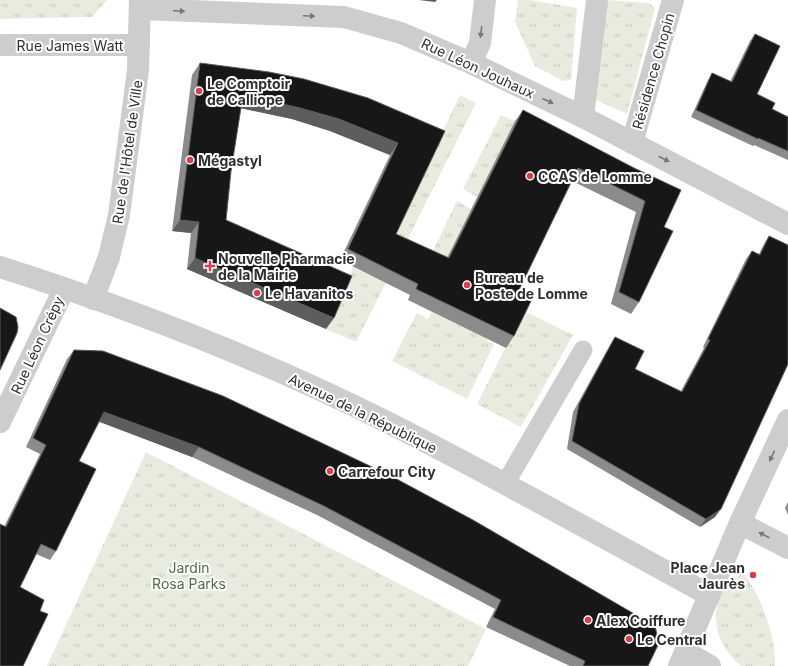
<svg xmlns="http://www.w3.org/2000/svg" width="788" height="666" viewBox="0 0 788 666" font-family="Inter,sans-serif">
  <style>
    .grass { fill: url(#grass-tufts) }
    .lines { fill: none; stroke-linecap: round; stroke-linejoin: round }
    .service { stroke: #cdcdcd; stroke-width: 19 }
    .minor { stroke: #cdcdcd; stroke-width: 22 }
    .wall { fill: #8b8b8b }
    .shaded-wall { fill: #5d5d5d }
    .building { fill: #171717; stroke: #5d5d5d }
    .oneway { fill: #777 }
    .poi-dot { fill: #dc3d4e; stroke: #fff; stroke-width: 1.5 }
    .labels { text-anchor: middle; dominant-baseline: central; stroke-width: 4; stroke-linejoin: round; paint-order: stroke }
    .street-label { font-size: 14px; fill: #303030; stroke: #fff }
    .poi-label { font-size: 14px; font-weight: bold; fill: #303030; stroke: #fff; text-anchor: start }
    .park-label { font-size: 14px; fill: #556a3f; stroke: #fff }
  </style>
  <defs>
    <pattern id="grass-tufts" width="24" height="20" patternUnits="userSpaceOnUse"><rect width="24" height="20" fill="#e7ecdf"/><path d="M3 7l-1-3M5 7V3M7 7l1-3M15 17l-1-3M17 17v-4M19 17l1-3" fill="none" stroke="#c6cbc0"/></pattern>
  </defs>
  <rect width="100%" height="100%" fill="#fff"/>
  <!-- grass -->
  <g class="grass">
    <path d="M 0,0 L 107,0 L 92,17 L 0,19 Z"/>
    <path d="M 518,0 L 530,0 L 577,8 L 571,80 L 563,81 L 535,66 L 515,22 Z"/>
    <path d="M 606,0 L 649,3 L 655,8 L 627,114 L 594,99 Z"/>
    <path d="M 460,95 L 476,103 L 356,342 L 326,329 L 353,267 L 373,277 Z"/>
    <path d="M 501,115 L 515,121 L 477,197 L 463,189 Z"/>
    <path d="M 457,201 L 471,209 L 442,267 L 427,263 Z"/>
    <path d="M 524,311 L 573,335 L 521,427 L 477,404 Z"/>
    <path d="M 432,312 L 488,339 L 487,341 L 494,344 L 467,399 L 392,361 L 417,313 L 428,319 Z"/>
    <path d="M 146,452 L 486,629 L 468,666 L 47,666 Z"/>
    <path d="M 743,573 C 760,592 777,641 775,666 L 741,666 C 710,640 704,596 743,573 Z"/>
  </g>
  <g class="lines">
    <!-- service -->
    <path class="service" d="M 505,484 L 583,350"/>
    <!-- minor -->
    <g class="minor">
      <path d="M 140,9 L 344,17 L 401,33 L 471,63 L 583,117 L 788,224"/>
      <path d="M 0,45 L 139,45"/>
      <path d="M 471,63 L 480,43 L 485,0"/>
      <path d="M 583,117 L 597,0"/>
      <path d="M 632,143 L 673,0"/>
      <path d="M 0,267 C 132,309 263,360 387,422 C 496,477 602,537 709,595"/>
      <path d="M 93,299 L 109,257 L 119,215 L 138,70 L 140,0"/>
      <path d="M 0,422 L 64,289"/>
      <path d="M 740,523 L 788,548"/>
      <path d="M 686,652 L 710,666"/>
      <path d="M 679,666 L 740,523 L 788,420"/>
    </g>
  </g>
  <!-- wall -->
  <g class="wall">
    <path d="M 755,34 L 757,94 L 772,109 L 788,117 L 788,160 L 754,145 L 753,146 L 691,117 L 708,80 L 712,73 L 730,82 L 750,41 Z"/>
    <path d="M 200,63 L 445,131 L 396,234 L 447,258 L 515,121 L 523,110 L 634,168 L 664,227 L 639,302 L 631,314 L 611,304 L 636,212 L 572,181 L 518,292 L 514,336 L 506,348 L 408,300 L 410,295 L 340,260 L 390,155 L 330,131 L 292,119 L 241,108 L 231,171 L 226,220 L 326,329 L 187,269 L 191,233 L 172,231 L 192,75 Z"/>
    <path d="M 769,236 L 715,517 L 700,527 L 567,449 L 573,412 L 610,345 L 615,337 L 635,369 L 681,391 L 704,348 L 703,347 L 746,259 L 752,251 L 759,254 L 764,244 Z"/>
    <path d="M 74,350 L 648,666 L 570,666 L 486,627 L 495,609 L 317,515 L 192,457 L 99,421 L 79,461 L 56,551 L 50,560 L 36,554 L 20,587 L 40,611 L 23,666 L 4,527 L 40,454 L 26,447 L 67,359 Z"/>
    <path d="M 788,502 L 788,515 L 785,508 Z"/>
  </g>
  <!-- shaded-wall -->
  <g class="shaded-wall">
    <path d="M 419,0 L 437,0 L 435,2 Z"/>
    <path d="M 243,95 L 300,108 L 339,119 L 398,143 L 390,155 L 330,131 L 292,119 L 235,107 Z"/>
    <path d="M 180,220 L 199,222 L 191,233 L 172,231 Z"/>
    <path d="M 195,258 L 334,318 L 326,329 L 187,269 Z"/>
    <path d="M 104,412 L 199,447 L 192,457 L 97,421 Z"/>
    <path d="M 721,509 L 715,517 L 700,527 L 706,519 Z"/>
  </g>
  <!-- building -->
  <g class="building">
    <path d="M 755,34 L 780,46 L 757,94 L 775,103 L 772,109 L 788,117 L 788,151 L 758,138 L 758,139 L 696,110 L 712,73 L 732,82 Z"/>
    <path d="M 200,63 L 269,72 L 304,79 L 368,98 L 445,131 L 396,234 L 449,258 L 523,110 L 634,168 L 681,190 L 664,227 L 673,231 L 639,302 L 619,292 L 645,201 L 578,168 L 518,292 L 532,299 L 514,336 L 416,289 L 418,284 L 348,249 L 398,143 L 339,119 L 300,108 L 243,95 L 231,171 L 226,220 L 352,276 L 334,318 L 195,258 L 199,222 L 180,220 Z"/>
    <path d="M 769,236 L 788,245 L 788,364 L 721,509 L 706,519 L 572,441 L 579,404 L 615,337 L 644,351 L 635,369 L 682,392 L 710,340 L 708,339 L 752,251 L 760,255 Z"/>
    <path d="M 0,308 L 16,317 L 18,327 L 17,333 L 0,370 Z"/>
    <path d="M 74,350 L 103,351 L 223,396 L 391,476 L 473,520 L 655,626 L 659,643 L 648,666 L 583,666 L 585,661 L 493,617 L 501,600 L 324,506 L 199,447 L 104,412 L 79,461 L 96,469 L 56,551 L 41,544 L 20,587 L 44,600 L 40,611 L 48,614 L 23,666 L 0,666 L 0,524 L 6,527 L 46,445 L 33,438 Z"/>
  </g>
  <!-- one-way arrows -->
  <defs><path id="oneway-solid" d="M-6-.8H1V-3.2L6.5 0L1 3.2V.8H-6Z"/></defs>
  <g class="oneway">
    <use href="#oneway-solid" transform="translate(179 11) rotate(2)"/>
    <use href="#oneway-solid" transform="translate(309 16) rotate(2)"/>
    <use href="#oneway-solid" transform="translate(481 32) rotate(97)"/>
    <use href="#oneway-solid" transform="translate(548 101) rotate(25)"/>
    <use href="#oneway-solid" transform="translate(664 159) rotate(27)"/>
    <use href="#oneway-solid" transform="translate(772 456) rotate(115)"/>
    <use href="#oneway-solid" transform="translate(764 535) rotate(-152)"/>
  </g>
  <!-- markers -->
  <g class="poi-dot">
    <circle cx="199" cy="91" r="4"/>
    <circle cx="190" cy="160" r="4"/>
    <circle cx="530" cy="176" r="4"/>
    <path d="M208 260h4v4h4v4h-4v4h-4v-4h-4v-4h4z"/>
    <circle cx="467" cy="285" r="4"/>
    <circle cx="257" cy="293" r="4"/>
    <circle cx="330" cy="471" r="4"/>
    <circle cx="753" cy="575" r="4"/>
    <circle cx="588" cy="620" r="4"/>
    <circle cx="629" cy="639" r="4"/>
  </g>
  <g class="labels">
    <!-- street labels -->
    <g class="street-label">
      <text x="70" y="45">Rue James Watt</text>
      <text transform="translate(478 68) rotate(25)">Rue Léon Jouhaux</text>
      <text transform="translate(653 71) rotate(-74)">Résidence Chopin</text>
      <text transform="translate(127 152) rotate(-82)">Rue de l'Hôtel de Ville</text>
      <text transform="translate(37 345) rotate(-65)">Rue Léon Crépy</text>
      <text transform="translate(363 413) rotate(26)">Avenue de la République</text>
    </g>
    <!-- poi labels -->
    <g class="poi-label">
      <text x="207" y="83">Le Comptoir<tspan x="207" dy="16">de Calliope</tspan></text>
      <text x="198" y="160">Mégastyl</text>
      <text x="538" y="176">CCAS de Lomme</text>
      <text x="218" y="258">Nouvelle Pharmacie<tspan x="218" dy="16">de la Mairie</tspan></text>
      <text x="475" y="277">Bureau de<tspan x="475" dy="16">Poste de Lomme</tspan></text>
      <text x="265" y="293">Le Havanitos</text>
      <text x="338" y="471">Carrefour City</text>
      <text x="745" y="567" text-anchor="end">Place Jean<tspan x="745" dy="16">Jaurès</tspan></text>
      <text x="596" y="620">Alex Coiffure</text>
      <text x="637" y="639">Le Central</text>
    </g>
    <!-- park labels -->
    <g class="park-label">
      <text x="189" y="567">Jardin<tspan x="189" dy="16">Rosa Parks</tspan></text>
    </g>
  </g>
</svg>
